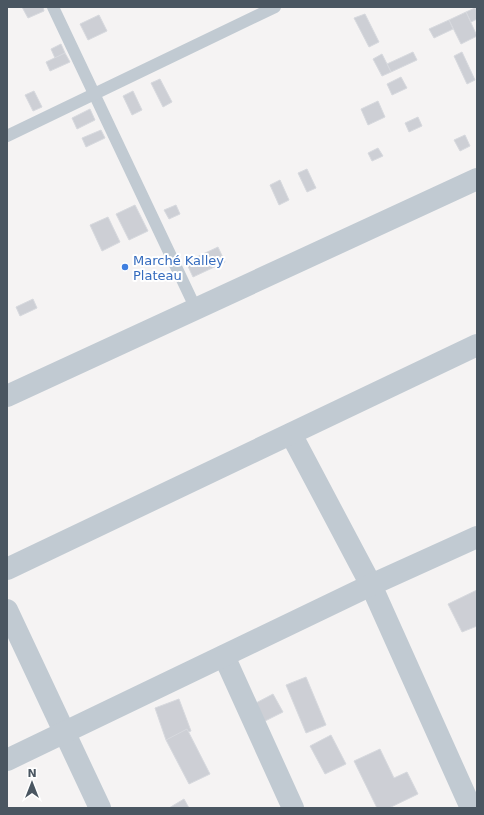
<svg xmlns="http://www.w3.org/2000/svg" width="484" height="815" viewBox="0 0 484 815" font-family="'DejaVu Sans',sans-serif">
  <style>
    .building { fill: #cdcfd5; stroke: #d7d9de }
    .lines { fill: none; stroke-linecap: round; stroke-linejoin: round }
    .service { stroke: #c1cad2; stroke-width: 12 }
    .minor { stroke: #c1cad2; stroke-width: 22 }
    .shop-dot { fill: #3f7fe0; stroke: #fff; stroke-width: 1.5 }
    .labels { text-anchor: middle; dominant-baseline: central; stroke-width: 4; stroke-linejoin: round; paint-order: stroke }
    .shop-label { font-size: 13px; fill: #366cbe; stroke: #fff; text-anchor: start }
  </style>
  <rect width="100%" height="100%" fill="#f5f3f3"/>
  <!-- building -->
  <g class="building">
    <path d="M 22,7 L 43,7 L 44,11 L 28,18 Z"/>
    <path d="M 475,8 L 477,11 L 477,19 L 471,22 L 466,12 Z"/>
    <path d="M 466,12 L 477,36 L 461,44 L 449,20 Z"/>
    <path d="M 365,14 L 379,42 L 369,47 L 354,18 Z"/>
    <path d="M 99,15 L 107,31 L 88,40 L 80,24 Z"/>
    <path d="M 449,20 L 453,29 L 434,38 L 429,29 Z"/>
    <path d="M 61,44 L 65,53 L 55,58 L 51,49 Z"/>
    <path d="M 413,52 L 417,60 L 391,72 L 387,64 Z"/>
    <path d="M 462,52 L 475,80 L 467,84 L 454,56 Z"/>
    <path d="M 65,53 L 70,62 L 50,71 L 46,62 Z"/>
    <path d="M 382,54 L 391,72 L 382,76 L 373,59 Z"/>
    <path d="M 401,77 L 407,88 L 392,95 L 387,84 Z"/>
    <path d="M 160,79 L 172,102 L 163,107 L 151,83 Z"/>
    <path d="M 34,91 L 42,107 L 33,111 L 25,95 Z"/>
    <path d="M 133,91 L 142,110 L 132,115 L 123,96 Z"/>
    <path d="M 378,101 L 385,117 L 368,125 L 361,109 Z"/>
    <path d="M 90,109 L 95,120 L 77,129 L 72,118 Z"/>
    <path d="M 418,117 L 422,126 L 409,132 L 405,123 Z"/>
    <path d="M 101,130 L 105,138 L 86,147 L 82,138 Z"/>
    <path d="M 465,135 L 470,146 L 460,151 L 454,140 Z"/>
    <path d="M 378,148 L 383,156 L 372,161 L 368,153 Z"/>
    <path d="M 307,169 L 316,188 L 307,192 L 298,173 Z"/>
    <path d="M 280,180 L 289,200 L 279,205 L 270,185 Z"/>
    <path d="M 135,205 L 148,231 L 129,240 L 116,214 Z"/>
    <path d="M 176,205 L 180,214 L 169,219 L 164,210 Z"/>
    <path d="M 108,217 L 120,242 L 102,251 L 90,225 Z"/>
    <path d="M 218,247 L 225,262 L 193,277 L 186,262 Z"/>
    <path d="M 33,299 L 37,308 L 20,316 L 16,307 Z"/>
    <path d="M 477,590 L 477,626 L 462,632 L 448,604 Z"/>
    <path d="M 306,677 L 326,725 L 306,733 L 286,685 Z"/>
    <path d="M 273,694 L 283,712 L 263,722 L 254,704 Z"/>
    <path d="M 179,699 L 191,731 L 166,740 L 155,708 Z"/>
    <path d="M 187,729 L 210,774 L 189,784 L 166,740 Z"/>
    <path d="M 331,735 L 346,764 L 325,774 L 310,746 Z"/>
    <path d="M 380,749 L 394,778 L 407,772 L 418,794 L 389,808 L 377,808 L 354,761 Z"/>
    <path d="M 184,799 L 189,808 L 169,808 Z"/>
  </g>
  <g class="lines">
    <!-- service -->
    <g class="service">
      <path d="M 53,7 L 196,309"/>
      <path d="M 7,136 L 275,7"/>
    </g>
    <!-- minor -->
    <g class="minor">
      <path d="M 7,396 L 477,179"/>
      <path d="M 291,434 L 371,585 L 471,808"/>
      <path d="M 7,569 L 477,345"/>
      <path d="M 7,610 L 100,808"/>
      <path d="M 224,656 L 293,808"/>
      <path d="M 7,760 L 371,585 L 477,537"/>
    </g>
  </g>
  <!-- markers -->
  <circle class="shop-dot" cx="125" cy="267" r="4"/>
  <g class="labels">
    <!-- shop labels -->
    <g class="shop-label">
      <text x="133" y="260">Marché Kalley<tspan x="133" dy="15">Plateau</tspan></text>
    </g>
  </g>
  <!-- border -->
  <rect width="484" height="815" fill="none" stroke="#4a5661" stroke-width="16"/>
  <!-- north arrow -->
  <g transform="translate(32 783)" stroke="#ffffff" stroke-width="3" paint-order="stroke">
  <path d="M0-3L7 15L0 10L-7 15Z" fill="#4a5661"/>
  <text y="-6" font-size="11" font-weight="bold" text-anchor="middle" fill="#4a5661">N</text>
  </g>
</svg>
